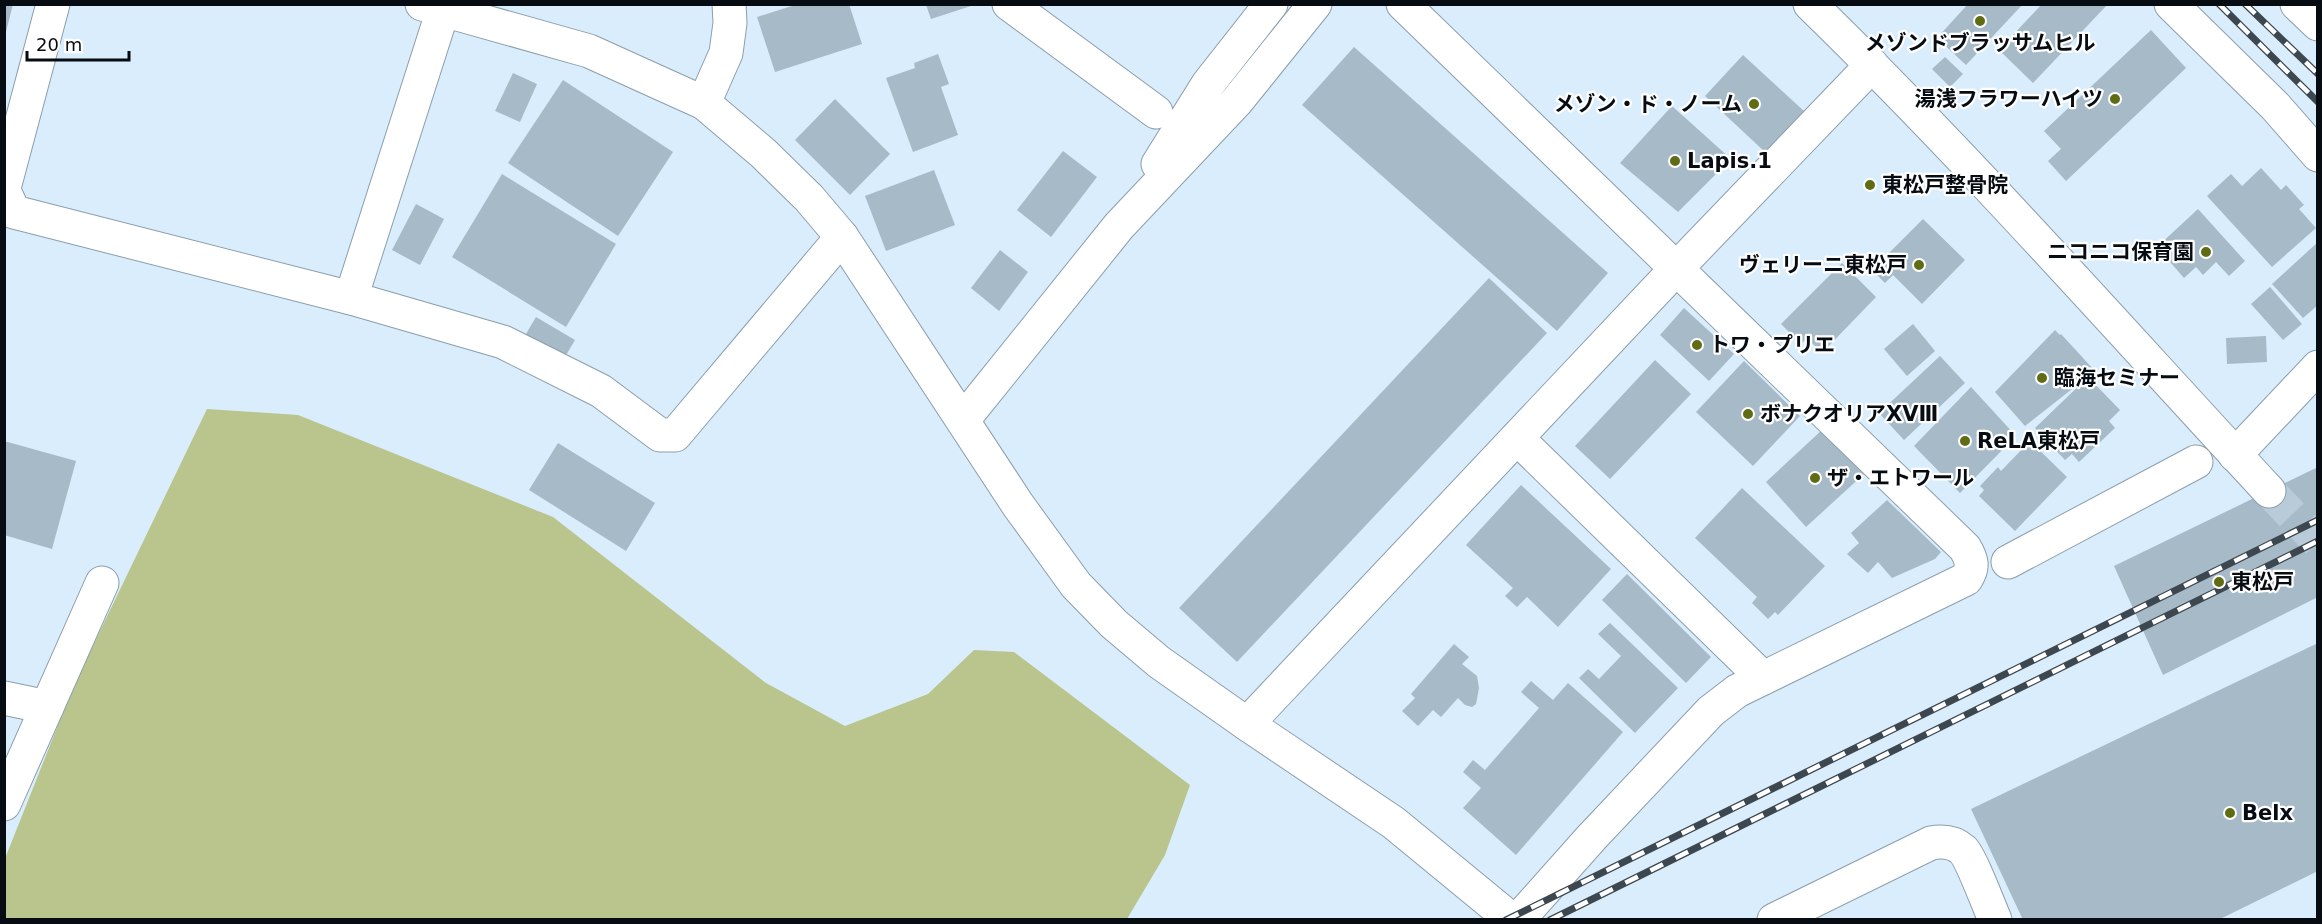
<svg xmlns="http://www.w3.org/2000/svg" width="2322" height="924" viewBox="0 0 2322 924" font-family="'DejaVu Sans','Noto Sans JP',sans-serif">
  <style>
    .green { fill: #b9c58d }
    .building { fill: #a7bac8 }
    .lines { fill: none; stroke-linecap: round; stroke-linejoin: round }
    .minor-tunnel { stroke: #b9cbd9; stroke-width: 33; stroke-dasharray: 33 16; stroke-linecap: butt }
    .minor-casing { stroke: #8b9eab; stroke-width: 35 }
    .minor { stroke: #fff; stroke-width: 33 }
    .rail-casing { stroke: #3d474f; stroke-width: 7 }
    .rail { stroke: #fff; stroke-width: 4.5; stroke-dasharray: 14; stroke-linecap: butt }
    .poi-dot { fill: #5f6c14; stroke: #fff; stroke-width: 2 }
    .labels { text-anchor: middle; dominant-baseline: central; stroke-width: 4.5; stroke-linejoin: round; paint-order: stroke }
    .poi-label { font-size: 21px; font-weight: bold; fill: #060c11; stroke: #fff; text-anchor: start }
  </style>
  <rect width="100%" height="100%" fill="#d9edfc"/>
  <!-- green -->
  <path class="green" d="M 207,409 L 298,415 L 553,517 L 766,683 L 845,726 L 928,694 L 974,650 L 1014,652 L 1190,785 L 1165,855 L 1127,919 L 5,919 L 4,861 L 74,685 Z"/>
  <!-- building -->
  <g class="building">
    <path d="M 4,4 L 13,4 L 5,36 L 4,35 Z"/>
    <path d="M 798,4 L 849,4 L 862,44 L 775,72 L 757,17 Z"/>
    <path d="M 1968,4 L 2023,4 L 1966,65 L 1937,38 Z"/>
    <path d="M 2042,4 L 2108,4 L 2033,83 L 1999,50 Z"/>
    <path d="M 926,5 L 974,5 L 931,19 Z"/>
    <path d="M 2151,30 L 2186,68 L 2066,181 L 2048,161 L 2061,149 L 2044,131 Z"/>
    <path d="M 1354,47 L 1608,273 L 1557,331 L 1302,105 Z"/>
    <path d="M 938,54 L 949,84 L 941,87 L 958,135 L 913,152 L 886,78 L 915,68 L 914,63 Z"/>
    <path d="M 1743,55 L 1804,111 L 1766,153 L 1705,96 Z"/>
    <path d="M 1945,57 L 1963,74 L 1950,87 L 1932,69 Z"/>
    <path d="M 513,73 L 537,84 L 520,122 L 495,111 Z"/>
    <path d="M 563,80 L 673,152 L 618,236 L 508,163 Z"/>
    <path d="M 835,99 L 890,154 L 850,195 L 795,140 Z"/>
    <path d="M 1672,106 L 1731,159 L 1678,212 L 1620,163 Z"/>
    <path d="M 1063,151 L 1097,177 L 1051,237 L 1017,210 Z"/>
    <path d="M 2261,168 L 2281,190 L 2286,185 L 2304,205 L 2299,209 L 2316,228 L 2272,267 L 2207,196 L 2231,174 L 2242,186 Z"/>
    <path d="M 934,170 L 955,225 L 886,251 L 865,196 Z"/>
    <path d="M 502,174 L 616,244 L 566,327 L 452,257 Z"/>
    <path d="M 416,204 L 444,219 L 420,265 L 392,250 Z"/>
    <path d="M 2198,209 L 2245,261 L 2229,276 L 2216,262 L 2203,275 L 2196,267 L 2184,278 L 2157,247 Z"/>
    <path d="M 1923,219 L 1965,260 L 1922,304 L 1893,275 L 1885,283 L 1872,270 Z"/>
    <path d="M 2318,242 L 2318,305 L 2303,318 L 2272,284 Z"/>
    <path d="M 1000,250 L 1028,272 L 999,311 L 971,288 Z"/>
    <path d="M 1842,263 L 1876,297 L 1822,353 L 1807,338 L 1801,344 L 1781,324 Z"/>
    <path d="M 1489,278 L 1547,333 L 1237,662 L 1179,608 Z"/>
    <path d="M 2270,287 L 2302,324 L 2283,340 L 2251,304 Z"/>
    <path d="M 1684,308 L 1734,354 L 1709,381 L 1660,335 Z"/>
    <path d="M 536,317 L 575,340 L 562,362 L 523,339 Z"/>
    <path d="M 1913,324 L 1935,351 L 1907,376 L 1884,349 Z"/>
    <path d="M 2055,330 L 2060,335 L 2061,334 L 2095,371 L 2025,426 L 1995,392 Z"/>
    <path d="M 2266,336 L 2267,362 L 2227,364 L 2226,338 Z"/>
    <path d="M 1940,356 L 1965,383 L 1904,440 L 1879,413 Z"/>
    <path d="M 1655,360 L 1691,394 L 1610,479 L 1575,446 Z"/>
    <path d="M 1744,361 L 1800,416 L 1753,466 L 1696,412 Z"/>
    <path d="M 2088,377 L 2120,410 L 2109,421 L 2115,428 L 2079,462 L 2072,454 L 2065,460 L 2035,428 Z"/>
    <path d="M 1971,387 L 2016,436 L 1960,493 L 1914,446 Z"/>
    <path d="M 1823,429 L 1864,474 L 1806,527 L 1766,482 Z"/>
    <path d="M 4,441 L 76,461 L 52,549 L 4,535 Z"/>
    <path d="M 2030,441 L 2067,477 L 2015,531 L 1979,496 L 1984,490 L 1980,486 L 1998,467 L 2001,471 Z"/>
    <path d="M 558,443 L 655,503 L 626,551 L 529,490 Z"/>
    <path d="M 2318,467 L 2318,597 L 2163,675 L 2114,566 Z"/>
    <path d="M 1521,485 L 1611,569 L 1558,627 L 1527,597 L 1517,607 L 1505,596 L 1513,588 L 1466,545 Z"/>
    <path d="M 1742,488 L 1825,566 L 1778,615 L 1775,612 L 1768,619 L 1752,603 L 1757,597 L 1695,538 Z"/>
    <path d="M 1887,500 L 1941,552 L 1935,559 L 1892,578 L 1878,562 L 1868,573 L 1847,554 L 1859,543 L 1851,533 Z"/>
    <path d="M 1627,574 L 1711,657 L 1686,683 L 1602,600 Z"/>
    <path d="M 1610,623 L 1678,688 L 1635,733 L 1579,678 L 1588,669 L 1599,679 L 1621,656 L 1598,634 Z"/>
    <path d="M 2318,643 L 2318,871 L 2218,920 L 2023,920 L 1971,809 Z"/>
    <path d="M 1454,644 L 1469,657 L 1462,664 L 1477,676 L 1479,688 L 1476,704 L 1472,707 L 1465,705 L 1458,698 L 1441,717 L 1433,710 L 1418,726 L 1402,711 L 1415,698 L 1411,694 Z"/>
    <path d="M 1531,681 L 1553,700 L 1568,683 L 1623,732 L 1516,855 L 1463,808 L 1481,788 L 1463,772 L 1473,760 L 1485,770 L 1539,708 L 1521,692 Z"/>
  </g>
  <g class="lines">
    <!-- minor-tunnel -->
    <path class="minor-tunnel" d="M 2269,491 L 2318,542"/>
    <!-- minor casing -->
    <g class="minor-casing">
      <g id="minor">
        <path d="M 422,4 L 589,51 L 704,103 L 763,153 L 809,198 L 842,237 L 1018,505 L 1076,585 L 1114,624 L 1159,662 L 1247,724 L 1394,823 L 1512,920"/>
        <path d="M 1009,4 L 1156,112"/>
        <path d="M 1403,4 L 1965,548 C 1972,560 1974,567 1966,579 L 1737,691 L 1711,711 L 1592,837 L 1518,920"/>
        <path d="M 1810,4 C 1970,160 2117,327 2269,491"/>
        <path d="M 2171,4 L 2275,106 L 2318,155"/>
        <path d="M 2297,4 L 2318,24"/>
        <path d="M 704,103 L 726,53 L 730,23 L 729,4"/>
        <path d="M 1158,164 L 1208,84 L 1271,4"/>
        <path d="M 4,188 L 53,4"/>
        <path d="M 4,191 L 14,212 L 351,298 L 503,342 L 601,391 L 660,435 L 675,435 L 842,237"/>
        <path d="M 351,298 L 443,10"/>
        <path d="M 963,420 L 1119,226 L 1237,101 L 1315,4"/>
        <path d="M 1517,438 L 1763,678"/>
        <path d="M 2235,455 L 2318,367"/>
        <path d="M 2008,562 L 2196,462"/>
        <path d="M 4,698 L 47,707"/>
        <path d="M 1247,724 L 1675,270 L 1872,65"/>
        <path d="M 4,804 L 102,583"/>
        <path d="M 1774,920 L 1931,843 C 1942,841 1954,842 1963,850 C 1971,858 1989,906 1995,920"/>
      </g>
    </g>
    <!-- minor -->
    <use href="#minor" class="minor"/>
    <!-- rail casing -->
    <g class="rail-casing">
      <g id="rail">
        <path d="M 2219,4 L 2318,102"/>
        <path d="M 2245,4 L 2318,74"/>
        <path d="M 1506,920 L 2318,520"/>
        <path d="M 1550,920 L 2318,541"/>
      </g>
    </g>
    <!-- rail -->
    <use href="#rail" class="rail"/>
  </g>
  <!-- markers -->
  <g class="poi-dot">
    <circle cx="1980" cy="21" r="6"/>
    <circle cx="2115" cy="99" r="6"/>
    <circle cx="1754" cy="104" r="6"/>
    <circle cx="1675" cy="161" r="6"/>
    <circle cx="1870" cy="185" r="6"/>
    <circle cx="2206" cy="252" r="6"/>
    <circle cx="1919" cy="265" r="6"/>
    <circle cx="1697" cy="345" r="6"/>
    <circle cx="2042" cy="378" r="6"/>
    <circle cx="1748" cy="414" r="6"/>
    <circle cx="1965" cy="441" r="6"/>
    <circle cx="1815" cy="478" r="6"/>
    <circle cx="2219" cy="582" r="6"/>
    <circle cx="2230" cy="813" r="6"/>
  </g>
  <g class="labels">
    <!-- poi labels -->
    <g class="poi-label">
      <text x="1980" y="43" text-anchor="middle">メゾンドブラッサムヒル</text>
      <text x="2103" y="99" text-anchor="end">湯浅フラワーハイツ</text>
      <text x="1742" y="104" text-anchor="end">メゾン・ド・ノーム</text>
      <text x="1687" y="161">Lapis.1</text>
      <text x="1882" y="185">東松戸整骨院</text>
      <text x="2194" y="252" text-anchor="end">ニコニコ保育園</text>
      <text x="1907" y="265" text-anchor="end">ヴェリーニ東松戸</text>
      <text x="1709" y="345">トワ・プリエ</text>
      <text x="2054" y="378">臨海セミナー</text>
      <text x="1760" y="414">ボナクオリアXVⅢ</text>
      <text x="1977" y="441">ReLA東松戸</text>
      <text x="1827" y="478">ザ・エトワール</text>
      <text x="2231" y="582">東松戸</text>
      <text x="2242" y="813">Belx</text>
    </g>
  </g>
  <!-- border -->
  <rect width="2322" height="924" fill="none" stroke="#060c11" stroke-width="12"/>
  <!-- scale -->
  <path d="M27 51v9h102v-9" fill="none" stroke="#060c11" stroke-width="3"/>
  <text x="36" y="51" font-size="18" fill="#060c11" stroke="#ffffff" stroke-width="4.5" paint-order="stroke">20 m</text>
</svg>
